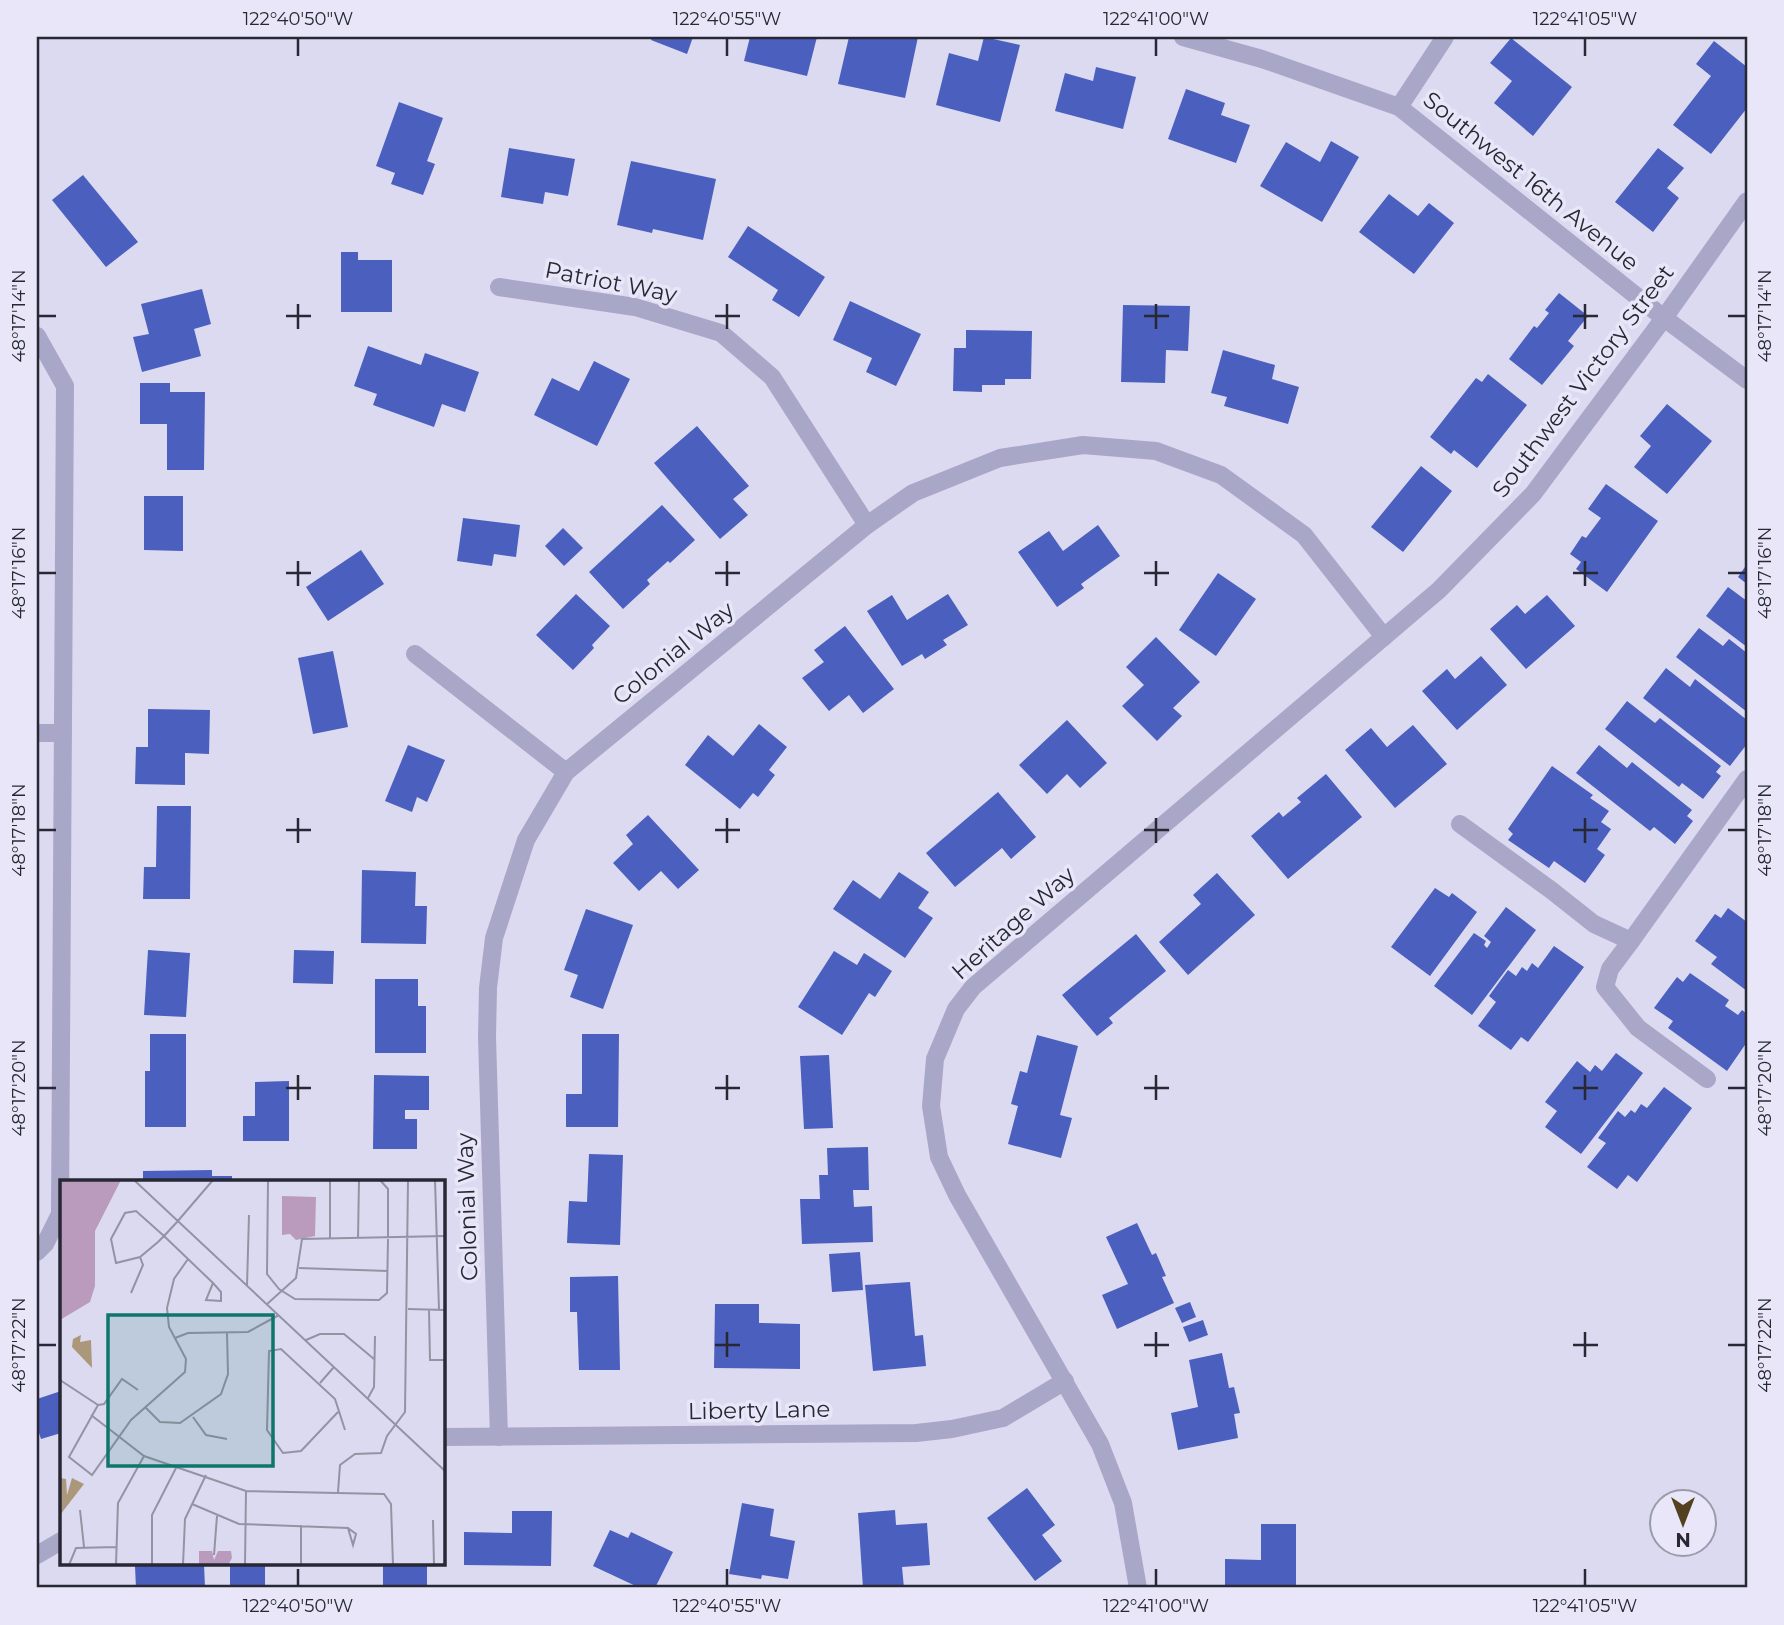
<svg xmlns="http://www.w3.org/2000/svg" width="1784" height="1625" viewBox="0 0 1784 1625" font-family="Montserrat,sans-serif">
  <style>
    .building { fill: #4a5fbe }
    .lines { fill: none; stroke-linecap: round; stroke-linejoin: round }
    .street { stroke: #a8a7c7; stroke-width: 18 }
    .ticks { fill: none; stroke: #272834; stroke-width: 2.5 }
    .labels { text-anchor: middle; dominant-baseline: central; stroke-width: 7; stroke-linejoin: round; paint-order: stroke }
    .street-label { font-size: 23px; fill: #272834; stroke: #e8e6f8 }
    .inset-road { fill: none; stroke: #9493a5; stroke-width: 2 }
    .view { fill: #0f766e; fill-opacity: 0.15; stroke: #0f766e; stroke-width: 3.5 }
    .inset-edge { fill: none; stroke: #272834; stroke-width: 3.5 }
    .neatline { fill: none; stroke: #272834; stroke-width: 2.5 }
    .ticks-label { font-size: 18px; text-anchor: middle; fill: #272834 }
  </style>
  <rect width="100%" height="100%" fill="#dcdaf0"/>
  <!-- building -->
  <g class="building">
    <path d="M 652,37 L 693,37 L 687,54 L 651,40 Z"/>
    <path d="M 750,37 L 817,37 L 807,76 L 744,61 Z"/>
    <path d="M 849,37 L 870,37 L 882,39 L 882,37 L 918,37 L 905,98 L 838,84 Z"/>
    <path d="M 984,37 L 1020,45 L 1000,122 L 936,105 L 949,53 L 978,61 Z"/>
    <path d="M 1511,38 L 1572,87 L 1533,136 L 1494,103 L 1512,81 L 1490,63 Z"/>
    <path d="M 1714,41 L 1747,67 L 1747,108 L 1711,154 L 1673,125 L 1711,76 L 1696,64 Z"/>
    <path d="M 1096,67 L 1136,77 L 1123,129 L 1055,111 L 1065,73 L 1093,81 Z"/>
    <path d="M 1186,89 L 1225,103 L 1221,115 L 1250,125 L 1236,163 L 1168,139 Z"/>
    <path d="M 399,102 L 443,118 L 427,161 L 435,164 L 423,195 L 391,184 L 395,173 L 376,166 Z"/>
    <path d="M 1331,141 L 1359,157 L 1322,222 L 1260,186 L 1286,142 L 1320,162 Z"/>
    <path d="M 509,148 L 575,159 L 568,196 L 545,192 L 543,204 L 501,197 Z"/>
    <path d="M 1658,148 L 1684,168 L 1667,188 L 1679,198 L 1653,232 L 1615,202 Z"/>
    <path d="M 631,161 L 716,179 L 703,240 L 653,229 L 652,233 L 617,225 Z"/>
    <path d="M 83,175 L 138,242 L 106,267 L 52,200 Z"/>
    <path d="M 1389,194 L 1418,216 L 1429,203 L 1454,223 L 1414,274 L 1359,232 Z"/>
    <path d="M 748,226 L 825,277 L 799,317 L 772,300 L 778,290 L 728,257 Z"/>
    <path d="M 341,252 L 358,252 L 358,260 L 392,260 L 392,312 L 341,312 Z"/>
    <path d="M 202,289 L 211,324 L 194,329 L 201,356 L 142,372 L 133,337 L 149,334 L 141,304 Z"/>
    <path d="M 1559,293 L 1588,316 L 1568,341 L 1574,346 L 1542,385 L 1509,359 L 1534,326 L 1537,328 L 1549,313 L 1545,310 Z"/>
    <path d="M 850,301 L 921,334 L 896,386 L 866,372 L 872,358 L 833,340 Z"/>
    <path d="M 1123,305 L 1190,306 L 1188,351 L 1166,350 L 1165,383 L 1121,382 Z"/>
    <path d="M 966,330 L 1032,331 L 1031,379 L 1005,379 L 1005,385 L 982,385 L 982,392 L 953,391 L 954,348 L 966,348 Z"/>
    <path d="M 368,346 L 421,365 L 425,353 L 479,372 L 465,412 L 442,404 L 434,427 L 373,405 L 377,394 L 354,386 Z"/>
    <path d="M 1223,350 L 1275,365 L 1272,379 L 1299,387 L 1288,424 L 1224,406 L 1227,397 L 1211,393 Z"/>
    <path d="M 594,361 L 630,379 L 597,446 L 534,415 L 552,378 L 579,391 Z"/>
    <path d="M 1488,374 L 1527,405 L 1477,468 L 1454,450 L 1451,454 L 1430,437 L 1476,378 L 1482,382 Z"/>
    <path d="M 140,383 L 170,383 L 170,392 L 205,392 L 204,470 L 167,470 L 167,424 L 140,424 Z"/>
    <path d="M 1667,404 L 1712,441 L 1667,494 L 1634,467 L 1651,446 L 1640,436 Z"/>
    <path d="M 697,426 L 749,486 L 733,499 L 748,515 L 720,539 L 654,463 Z"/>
    <path d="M 1421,466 L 1452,491 L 1403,552 L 1371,527 Z"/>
    <path d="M 1606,484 L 1658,521 L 1607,592 L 1576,569 L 1581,562 L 1570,554 L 1582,536 L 1586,538 L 1601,518 L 1588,509 Z"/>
    <path d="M 144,496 L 183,496 L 183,551 L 144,550 Z"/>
    <path d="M 662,505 L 695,540 L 670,563 L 668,561 L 647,580 L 650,584 L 623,609 L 589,572 Z"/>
    <path d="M 463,518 L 520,525 L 516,557 L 494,554 L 492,566 L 457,561 Z"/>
    <path d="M 1098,525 L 1120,556 L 1081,584 L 1084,588 L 1057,607 L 1018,552 L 1049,531 L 1063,551 Z"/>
    <path d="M 563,528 L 583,548 L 564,566 L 545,546 Z"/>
    <path d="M 361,550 L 384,584 L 328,621 L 306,587 Z"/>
    <path d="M 1747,564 L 1747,584 L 1738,577 Z"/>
    <path d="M 1218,573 L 1256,599 L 1216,656 L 1179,630 Z"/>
    <path d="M 1728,587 L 1747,601 L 1747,647 L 1706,616 Z"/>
    <path d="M 576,594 L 610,626 L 592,645 L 594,648 L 573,670 L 536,635 Z"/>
    <path d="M 948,594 L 968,625 L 943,640 L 947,645 L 925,659 L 922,654 L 902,666 L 867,611 L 892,595 L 907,620 Z"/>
    <path d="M 1547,595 L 1575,626 L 1526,669 L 1490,629 L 1517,605 L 1525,614 Z"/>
    <path d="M 845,626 L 894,689 L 863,713 L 849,695 L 829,711 L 802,678 L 824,662 L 814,650 Z"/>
    <path d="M 1699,628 L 1723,646 L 1729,639 L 1747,653 L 1747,712 L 1676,657 Z"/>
    <path d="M 1156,637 L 1200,682 L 1173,708 L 1182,716 L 1157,741 L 1122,706 L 1144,685 L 1126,667 Z"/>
    <path d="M 333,651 L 348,727 L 313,734 L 298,658 Z"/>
    <path d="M 1481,656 L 1507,685 L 1457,730 L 1422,691 L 1447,669 L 1455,679 Z"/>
    <path d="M 1666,668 L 1690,687 L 1695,679 L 1747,720 L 1747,744 L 1730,766 L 1643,698 Z"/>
    <path d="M 1627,701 L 1655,723 L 1660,718 L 1721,766 L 1716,772 L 1721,776 L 1703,799 L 1682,783 L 1679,787 L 1605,729 Z"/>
    <path d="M 148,709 L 210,710 L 209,754 L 185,753 L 185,785 L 135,784 L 136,747 L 148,747 Z"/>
    <path d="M 1067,720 L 1107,763 L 1080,788 L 1067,774 L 1047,794 L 1019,765 Z"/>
    <path d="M 759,724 L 787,747 L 769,770 L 775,775 L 758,797 L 753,793 L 740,809 L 685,765 L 708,735 L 733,756 Z"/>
    <path d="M 1413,725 L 1447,764 L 1395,808 L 1345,750 L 1371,728 L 1387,747 Z"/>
    <path d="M 408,745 L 445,760 L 427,802 L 417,797 L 412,812 L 385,801 Z"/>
    <path d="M 1599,745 L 1627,768 L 1632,762 L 1692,810 L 1687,816 L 1693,821 L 1675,844 L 1654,827 L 1650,831 L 1576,773 Z"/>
    <path d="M 1552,766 L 1593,795 L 1590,798 L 1609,811 L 1601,822 L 1611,829 L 1597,849 L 1605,855 L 1585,883 L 1554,861 L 1549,868 L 1508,840 L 1513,834 L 1508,829 Z"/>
    <path d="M 1326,774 L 1362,817 L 1288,879 L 1251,836 L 1279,812 L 1283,817 L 1301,802 L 1297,798 Z"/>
    <path d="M 998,792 L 1036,837 L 1011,859 L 1002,848 L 955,887 L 926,853 Z"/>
    <path d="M 157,806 L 191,806 L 190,899 L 143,899 L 144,867 L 156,867 Z"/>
    <path d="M 648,815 L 699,870 L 678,889 L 661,871 L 639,891 L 613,863 L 633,844 L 626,835 Z"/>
    <path d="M 362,870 L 416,872 L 415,906 L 427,906 L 426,944 L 361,943 Z"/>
    <path d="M 899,872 L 929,892 L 918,908 L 933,918 L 905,958 L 833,909 L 853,880 L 880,899 Z"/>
    <path d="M 1217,873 L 1255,915 L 1188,975 L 1159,942 L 1201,904 L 1193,895 Z"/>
    <path d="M 1435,888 L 1449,897 L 1452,893 L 1477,912 L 1430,976 L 1391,947 Z"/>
    <path d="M 1506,907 L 1536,930 L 1472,1015 L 1434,986 L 1474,933 L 1486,941 L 1484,945 L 1487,948 L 1491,942 L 1484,936 Z"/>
    <path d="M 1728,908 L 1747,922 L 1747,991 L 1711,964 L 1717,957 L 1695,941 L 1715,914 L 1721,918 Z"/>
    <path d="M 586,909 L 633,925 L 603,1009 L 570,997 L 578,975 L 564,970 Z"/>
    <path d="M 1136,934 L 1166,971 L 1109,1018 L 1113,1023 L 1097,1036 L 1062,995 Z"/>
    <path d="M 1554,946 L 1584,967 L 1528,1042 L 1521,1037 L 1511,1050 L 1478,1026 L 1496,1002 L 1489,996 L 1508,970 L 1516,976 L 1522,967 L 1527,971 L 1532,963 L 1538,968 Z"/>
    <path d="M 148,950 L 190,953 L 186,1017 L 144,1015 Z"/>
    <path d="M 294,950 L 334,951 L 333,984 L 293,983 Z"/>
    <path d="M 834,951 L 857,965 L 864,953 L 892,971 L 875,997 L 869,993 L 842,1035 L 798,1007 Z"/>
    <path d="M 1690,973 L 1729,1000 L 1725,1006 L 1738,1015 L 1742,1010 L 1747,1014 L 1747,1042 L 1727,1071 L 1668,1028 L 1673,1021 L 1654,1008 L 1677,977 L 1683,982 Z"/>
    <path d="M 375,979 L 418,979 L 418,1006 L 426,1006 L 426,1053 L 375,1053 Z"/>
    <path d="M 150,1034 L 186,1034 L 186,1127 L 145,1127 L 145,1071 L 150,1071 Z"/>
    <path d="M 582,1034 L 619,1034 L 618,1127 L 566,1127 L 566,1094 L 582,1094 Z"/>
    <path d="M 1037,1035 L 1078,1046 L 1060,1115 L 1072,1118 L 1061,1158 L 1008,1144 L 1018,1106 L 1011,1104 L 1020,1071 L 1027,1073 Z"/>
    <path d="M 1616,1053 L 1643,1073 L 1581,1154 L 1545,1127 L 1557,1111 L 1545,1102 L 1577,1061 L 1590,1072 L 1595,1065 L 1602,1071 Z"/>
    <path d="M 829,1055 L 833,1128 L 804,1129 L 800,1056 Z"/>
    <path d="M 374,1075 L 429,1076 L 429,1110 L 405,1110 L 405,1119 L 417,1119 L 417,1149 L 373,1149 Z"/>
    <path d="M 289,1081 L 289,1141 L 243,1141 L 243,1116 L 255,1116 L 255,1082 Z"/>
    <path d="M 1664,1087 L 1692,1108 L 1637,1182 L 1628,1175 L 1617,1189 L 1587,1167 L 1606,1143 L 1598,1138 L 1618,1111 L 1625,1117 L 1631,1110 L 1635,1113 L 1641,1104 L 1647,1108 Z"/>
    <path d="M 868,1147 L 869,1190 L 853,1190 L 854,1207 L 872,1206 L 873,1242 L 802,1244 L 800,1199 L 820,1199 L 819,1175 L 828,1175 L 827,1148 Z"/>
    <path d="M 589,1154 L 623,1155 L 620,1245 L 567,1243 L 569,1201 L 587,1202 Z"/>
    <path d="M 212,1170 L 212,1176 L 232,1176 L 232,1182 L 143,1182 L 143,1171 Z"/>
    <path d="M 1137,1223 L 1152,1255 L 1156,1253 L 1166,1276 L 1162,1277 L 1174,1303 L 1117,1329 L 1102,1295 L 1128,1284 L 1106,1237 Z"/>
    <path d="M 860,1252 L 863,1290 L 832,1292 L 829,1254 Z"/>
    <path d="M 618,1276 L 620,1370 L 579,1370 L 577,1312 L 570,1312 L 570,1277 Z"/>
    <path d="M 910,1282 L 915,1336 L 923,1335 L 926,1366 L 873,1371 L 865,1285 Z"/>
    <path d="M 1190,1302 L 1196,1317 L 1182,1323 L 1175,1308 Z"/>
    <path d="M 715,1304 L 759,1304 L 759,1323 L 800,1324 L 800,1369 L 714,1368 Z"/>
    <path d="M 1203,1320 L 1208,1335 L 1189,1342 L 1183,1327 Z"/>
    <path d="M 1222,1353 L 1229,1388 L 1234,1387 L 1240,1413 L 1234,1414 L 1238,1438 L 1178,1450 L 1171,1413 L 1198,1407 L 1189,1360 Z"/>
    <path d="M 61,1391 L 61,1433 L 41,1439 L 37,1427 L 37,1399 Z"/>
    <path d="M 1027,1488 L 1055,1525 L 1042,1535 L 1062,1561 L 1035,1581 L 987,1518 Z"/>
    <path d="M 742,1503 L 774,1509 L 770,1536 L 795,1541 L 788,1579 L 762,1575 L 761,1579 L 729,1574 Z"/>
    <path d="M 895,1510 L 896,1525 L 927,1523 L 930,1565 L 902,1567 L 904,1588 L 863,1588 L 858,1513 Z"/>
    <path d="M 512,1511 L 552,1511 L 551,1566 L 464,1565 L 464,1532 L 512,1533 Z"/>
    <path d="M 1261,1524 L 1296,1524 L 1296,1588 L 1225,1588 L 1225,1559 L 1261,1560 Z"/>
    <path d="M 610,1530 L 628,1538 L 631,1532 L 673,1552 L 655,1588 L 640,1588 L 593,1566 Z"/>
    <path d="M 168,1564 L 204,1564 L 205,1588 L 136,1588 L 135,1566 Z"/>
    <rect x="230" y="1564" width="35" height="24"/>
    <rect x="383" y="1564" width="44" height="24"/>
  </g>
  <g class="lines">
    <!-- street -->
    <g class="street">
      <path d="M 1183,37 L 1262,59 L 1399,107 L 1664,318 L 1747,380"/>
      <path d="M 1399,107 L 1445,37"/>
      <path d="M 499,287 L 635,307 L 721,333 L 772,377 L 867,525"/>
      <path d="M 37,336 L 65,386 L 60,1214 L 45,1244 L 37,1252"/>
      <path d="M 415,654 L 566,772"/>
      <path d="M 37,733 L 63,733"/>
      <path d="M 1460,824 L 1551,890 L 1594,924 L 1631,941 L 1747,779"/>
      <path d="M 1631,941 L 1610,969 L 1605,987 L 1638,1028 L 1707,1079"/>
      <path d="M 443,1437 L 916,1433 L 952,1429 L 1003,1418 L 1065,1381"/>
      <path d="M 499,1437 L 487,1037 L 488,988 L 494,938 L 526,840 L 566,772 L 867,525 L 913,493 L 1000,458 L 1083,445 L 1156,451 L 1221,475 L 1304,535 L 1384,637"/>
      <path d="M 37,1555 L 61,1541"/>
      <path d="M 1138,1588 L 1123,1503 L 1100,1444 L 957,1195 L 939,1157 L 931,1106 L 935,1059 L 956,1009 L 973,987 L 1439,590 L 1533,494 L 1664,318 L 1747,201"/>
    </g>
  </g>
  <!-- ticks -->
  <path class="ticks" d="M 298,38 L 298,56M 727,38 L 727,56M 1156,38 L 1156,56M 1585,38 L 1585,56M 298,304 L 298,329M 727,304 L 727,329M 1156,304 L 1156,329M 1585,304 L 1585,329M 38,316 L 56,316M 286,316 L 311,316M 715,316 L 740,316M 1144,316 L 1169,316M 1573,316 L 1598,316M 1728,316 L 1746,316M 298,561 L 298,586M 727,561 L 727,586M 1156,561 L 1156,586M 1585,561 L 1585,586M 38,573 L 56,573M 286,573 L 311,573M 715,573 L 740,573M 1144,573 L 1169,573M 1573,573 L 1598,573M 1728,573 L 1746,573M 298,818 L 298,843M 727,818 L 727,843M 1156,818 L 1156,843M 1585,818 L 1585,843M 38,830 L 56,830M 286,830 L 311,830M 715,830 L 740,830M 1144,830 L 1169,830M 1573,830 L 1598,830M 1728,830 L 1746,830M 298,1075 L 298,1100M 727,1075 L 727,1100M 1156,1075 L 1156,1100M 1585,1075 L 1585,1100M 38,1088 L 56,1088M 286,1088 L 311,1088M 715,1088 L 740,1088M 1144,1088 L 1169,1088M 1573,1088 L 1598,1088M 1728,1088 L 1746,1088M 727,1332 L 727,1357M 1156,1332 L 1156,1357M 1585,1332 L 1585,1357M 38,1345 L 56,1345M 715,1345 L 740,1345M 1144,1345 L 1169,1345M 1573,1345 L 1598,1345M 1728,1345 L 1746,1345M 298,1569 L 298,1586M 727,1569 L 727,1586M 1156,1569 L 1156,1586M 1585,1569 L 1585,1586"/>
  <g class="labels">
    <!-- street labels -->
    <g class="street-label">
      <text transform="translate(1531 181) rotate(39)">Southwest 16th Avenue</text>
      <text transform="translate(611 282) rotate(11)">Patriot Way</text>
      <text transform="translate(1583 381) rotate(-53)">Southwest Victory Street</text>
      <text transform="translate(673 653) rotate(-39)">Colonial Way</text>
      <text transform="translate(1013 923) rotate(-42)">Heritage Way</text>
      <text transform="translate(467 1207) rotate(-92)">Colonial Way</text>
      <text transform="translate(759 1410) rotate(-1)">Liberty Lane</text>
    </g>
  </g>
  <!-- overview -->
  <g transform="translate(60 1180)">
    <rect width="385" height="385" fill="#dcdaf0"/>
    <path d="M 0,0 L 61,0 L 35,51 L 35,106 L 30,122 L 0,140 ZM 222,16 L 256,17 L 255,56 L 236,60 L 230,54 L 222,55 ZM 139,371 L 152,371 L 154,380 L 158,371 L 171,371 L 172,378 L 168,385 L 139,385 Z" fill="#ba9bbd"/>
    <path d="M 21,155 L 20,162 L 31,160 L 32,188 L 12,167 L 13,159 ZM 0,298 L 6,299 L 7,315 L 12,298 L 24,304 L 0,335 Z" fill="#ab987b"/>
    <path class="inset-road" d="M 74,0 L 385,291M 208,0 L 207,94 L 219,109 L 235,119 L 319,120 L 327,113 L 328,60 L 328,9 L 320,0M 270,0 L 270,59M 375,0 L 379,130M 298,59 L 299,0M 239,88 L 328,91M 153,103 L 146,120 L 161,121 L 161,112 L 153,103 L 128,79 L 104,56 L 76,31 L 65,33 L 51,59 L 56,83 L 80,77 L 98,62 L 104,56 L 117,42 L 153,0M 187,106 L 189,35M 71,113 L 83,85 L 80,77M 206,125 L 236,98 L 242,59 L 385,56M 348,129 L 385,130M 369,130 L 370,180 L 385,180M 115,158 L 128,153 L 188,152 L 219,135M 246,160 L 260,154 L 284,154 L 314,179M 0,200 L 38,225M 260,203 L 274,187M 308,218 L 314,207 L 315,156M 38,225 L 9,277 L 32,295 L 71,240 L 125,192 L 126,179 L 109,147 L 107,128 L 114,99 L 128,79M 38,225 L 44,224 L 62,199 L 78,210M 85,227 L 100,242 L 120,243 L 161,214 L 168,194 L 167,153M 278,232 L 241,271 L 223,273 L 207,250 L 209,171 L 221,169 L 275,219 L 285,250M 31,235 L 84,276 L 186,311 L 324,314 L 331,324 L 333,385M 133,237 L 146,255 L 167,259M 278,312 L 280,285 L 295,274 L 321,273 L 327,256 L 345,232 L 348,0M 132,324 L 179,344 L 288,348 L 293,365 L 296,354 L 288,348M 20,330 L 24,367M 373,340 L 374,385M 154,375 L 157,336M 9,385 L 16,368 L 56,367M 56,385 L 58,323 L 84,276M 92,385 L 92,335 L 117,286M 123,385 L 125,339 L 146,295M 185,385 L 186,311M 241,385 L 241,345"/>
    <path class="view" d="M 48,135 L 213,135 L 213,286 L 48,286 Z"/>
    <rect width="385" height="385" class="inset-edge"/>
  </g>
  <!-- border -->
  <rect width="1784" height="1625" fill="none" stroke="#e8e6f8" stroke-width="77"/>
  <!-- north arrow -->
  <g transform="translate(1683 1523) rotate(180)"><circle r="33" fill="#e8e6f8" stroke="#9b9aaa" stroke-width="2"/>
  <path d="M0-5L12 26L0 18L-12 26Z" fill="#52401f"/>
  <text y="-10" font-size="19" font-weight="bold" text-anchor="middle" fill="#272834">N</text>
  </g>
  <rect x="38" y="38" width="1708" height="1548" class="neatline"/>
  <g class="ticks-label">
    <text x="298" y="25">122°40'50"W</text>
    <text x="727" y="25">122°40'55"W</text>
    <text x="1156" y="25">122°41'00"W</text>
    <text x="1585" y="25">122°41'05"W</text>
    <text transform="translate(1765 316) rotate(-90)" y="6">48°17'14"N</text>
    <text transform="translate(19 316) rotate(-90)" y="6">48°17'14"N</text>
    <text transform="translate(1765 573) rotate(-90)" y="6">48°17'16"N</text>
    <text transform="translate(19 573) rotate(-90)" y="6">48°17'16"N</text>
    <text transform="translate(1765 830) rotate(-90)" y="6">48°17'18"N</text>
    <text transform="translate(19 830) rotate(-90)" y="6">48°17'18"N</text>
    <text transform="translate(1765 1088) rotate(-90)" y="6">48°17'20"N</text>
    <text transform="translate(19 1088) rotate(-90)" y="6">48°17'20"N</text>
    <text transform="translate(1765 1345) rotate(-90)" y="6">48°17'22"N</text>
    <text transform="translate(19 1345) rotate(-90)" y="6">48°17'22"N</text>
    <text x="298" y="1612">122°40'50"W</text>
    <text x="727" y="1612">122°40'55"W</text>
    <text x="1156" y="1612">122°41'00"W</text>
    <text x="1585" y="1612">122°41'05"W</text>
  </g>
</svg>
